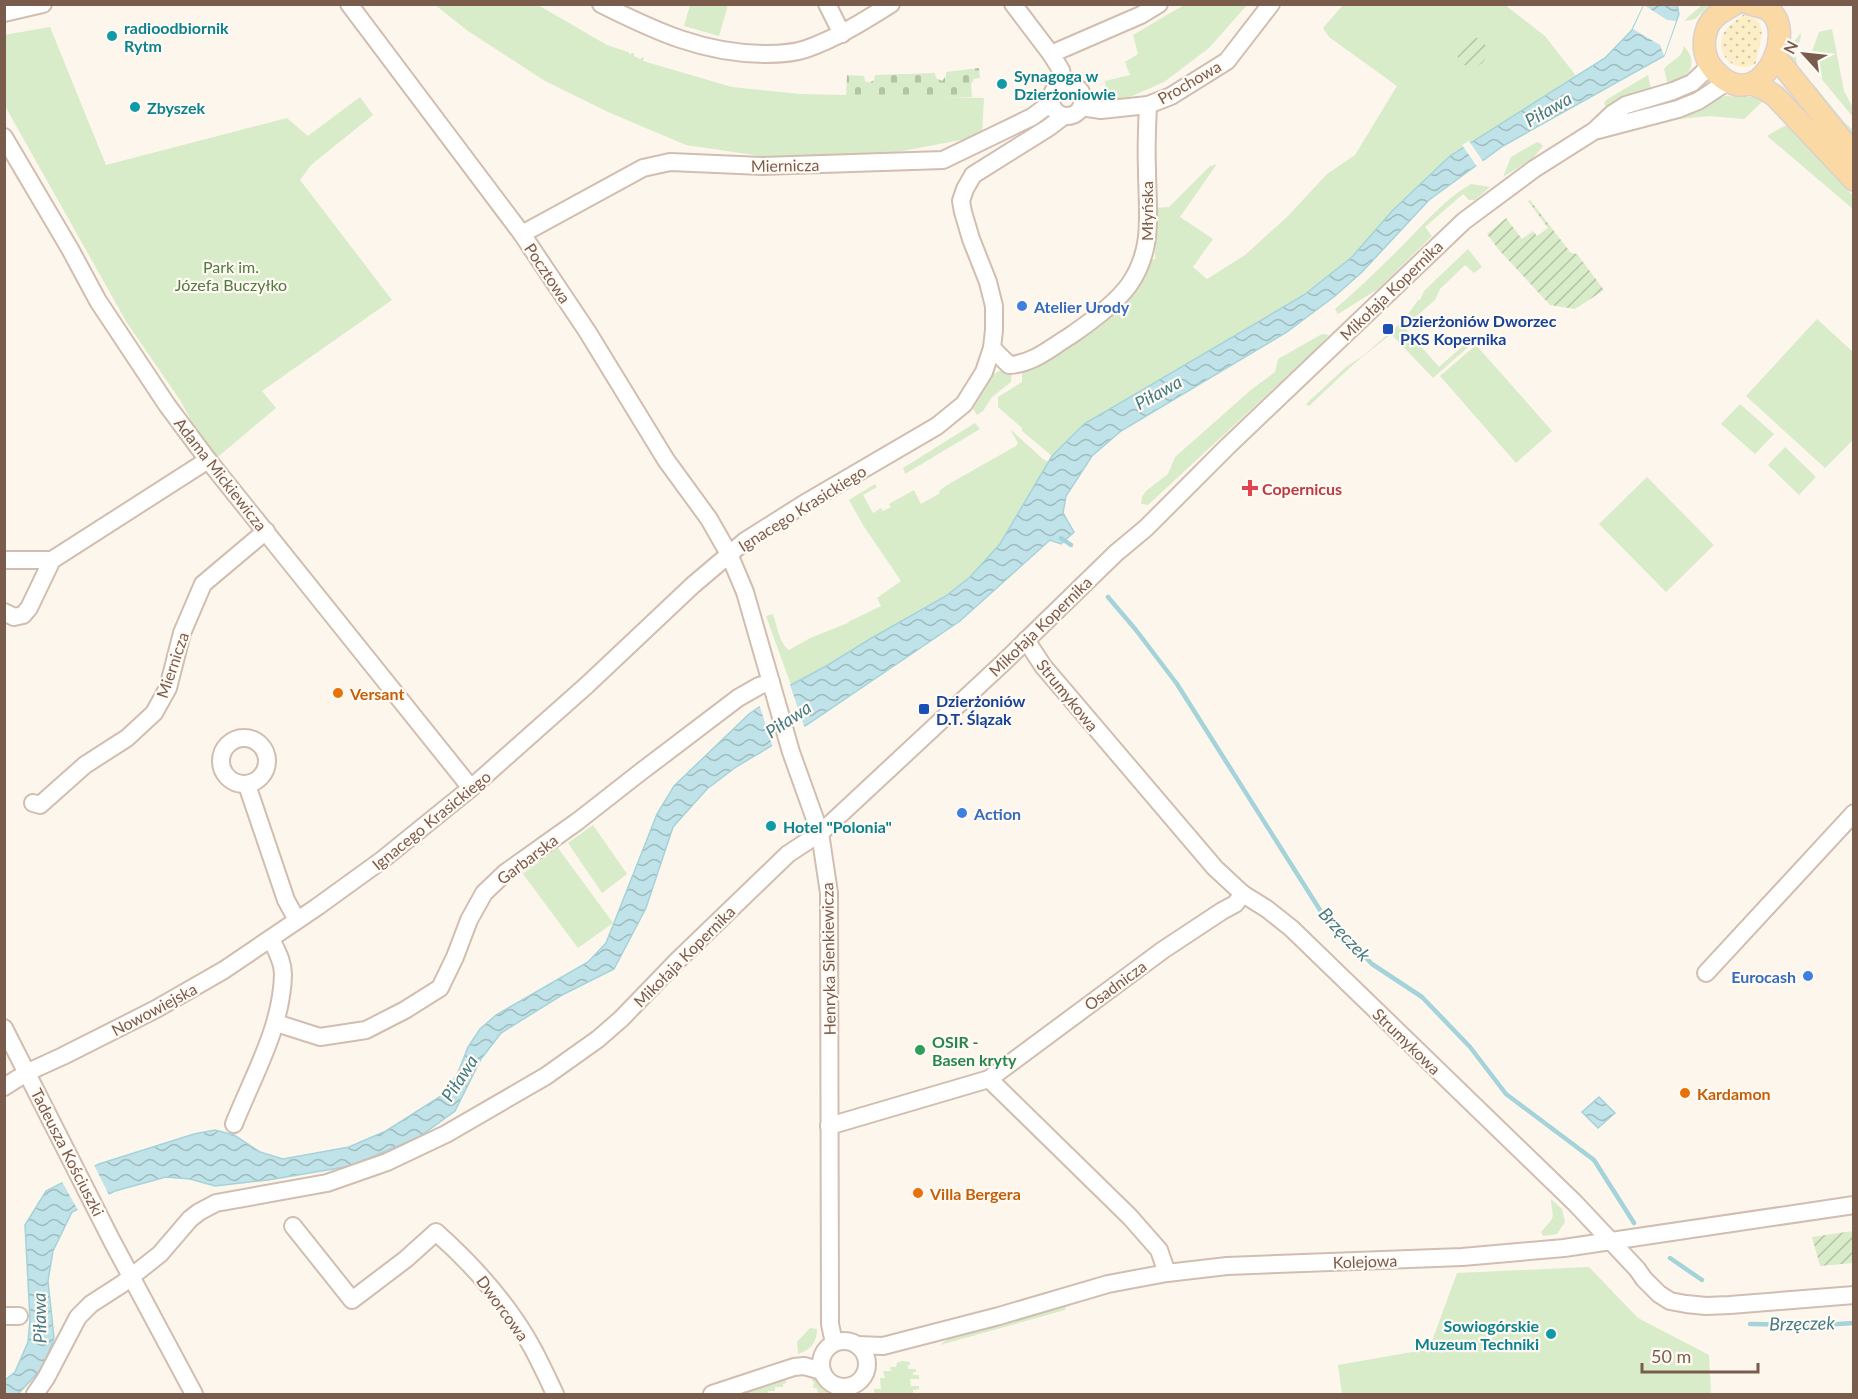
<svg xmlns="http://www.w3.org/2000/svg" width="1858" height="1399" viewBox="0 0 1858 1399" font-family="Lato,sans-serif">
  <style>
    .green { fill: #d8ecc9 }
    .sand { fill: url(#sand-dots) }
    .cemetery { fill: url(#cemetery-stones) }
    .garden { fill: url(#garden-furrows) }
    .water { fill: url(#water-waves); stroke: #a5d3da; stroke-width: 1.5 }
    .pier { fill: #fdf6ec }
    .lines { fill: none; stroke-linecap: round; stroke-linejoin: round }
    .stream { stroke: #a5d3da; stroke-width: 4.5 }
    .minor-casing { stroke: #d1beb0; stroke-width: 20 }
    .major-casing { stroke: #dad1cd; stroke-width: 24 }
    .minor { stroke: #fff; stroke-width: 16 }
    .major { stroke: #fbd9a5; stroke-width: 21 }
    .culture-dot { fill: #0f9aa8; stroke: #fffaf3; stroke-width: 2 }
    .shop-dot { fill: #3f7fe0; stroke: #fffaf3; stroke-width: 2 }
    .transit-dot { fill: #1a4fb4; stroke: #fffaf3; stroke-width: 2 }
    .health-dot { fill: #e0444e; stroke: #fffaf3; stroke-width: 2 }
    .food-dot { fill: #e8710a; stroke: #fffaf3; stroke-width: 2 }
    .leisure-dot { fill: #2e9e5b; stroke: #fffaf3; stroke-width: 2 }
    .labels { text-anchor: middle; dominant-baseline: central; stroke-width: 4.5; stroke-linejoin: round; paint-order: stroke }
    .culture-label { font-size: 16px; font-weight: bold; fill: #0d838f; stroke: #fffaf3; text-anchor: start }
    .street-label { font-size: 16px; fill: #7a5c4d; stroke: #fffaf3 }
    .park-label { font-size: 16px; fill: #537a41; stroke: #fffaf3 }
    .shop-label { font-size: 16px; font-weight: bold; fill: #366cbe; stroke: #fffaf3; text-anchor: start }
    .transit-label { font-size: 16px; font-weight: bold; fill: #164399; stroke: #fffaf3; text-anchor: start }
    .health-label { font-size: 16px; font-weight: bold; fill: #be3a42; stroke: #fffaf3; text-anchor: start }
    .food-label { font-size: 16px; font-weight: bold; fill: #c56008; stroke: #fffaf3; text-anchor: start }
    .leisure-label { font-size: 16px; font-weight: bold; fill: #27864d; stroke: #fffaf3; text-anchor: start }
    .water-label { font-size: 18px; font-style: italic; fill: #437c86; stroke: #fffaf3 }
  </style>
  <defs>
    <pattern id="sand-dots" width="8" height="8" patternUnits="userSpaceOnUse" patternTransform="scale(1.5)"><rect width="8" height="8" fill="#fcefc7"/><path d="M2 2h.1M6 6h.1" fill="none" stroke="#d1c5a4" stroke-width="1.8" stroke-linecap="round"/></pattern>
    <pattern id="cemetery-stones" width="16" height="16" patternUnits="userSpaceOnUse" patternTransform="scale(1.5)"><rect width="16" height="16" fill="#d8ecc9"/><path d="M2 7V4a2 2 0 0 1 4 0v3zM10 15v-3a2 2 0 0 1 4 0v3z" fill="#b4c2a5"/></pattern>
    <pattern id="garden-furrows" width="10" height="10" patternUnits="userSpaceOnUse" patternTransform="scale(1.5)"><rect width="10" height="10" fill="#d8ecc9"/><path d="M-1 1l2-2M0 10L10 0M9 11l2-2" fill="none" stroke="#b4c2a5"/></pattern>
    <pattern id="water-waves" width="16" height="10" patternUnits="userSpaceOnUse" patternTransform="scale(1.5)"><rect width="16" height="10" fill="#bfe3e8"/><path d="M0 5q4-4 8 0t8 0" fill="none" stroke="#a0bbbe"/></pattern>
  </defs>
  <rect width="100%" height="100%" fill="#fdf6ec"/>
  <!-- green -->
  <g class="green">
    <path d="M 435,5 L 538,5 L 607,45 L 628,52 L 631,55 L 631,53 L 634,53 L 634,56 L 640,59 L 643,57 L 644,58 L 643,61 L 732,87 L 800,94 L 984,98 L 982,136 L 892,153 L 781,159 L 686,145 L 608,112 L 545,81 L 468,31 Z"/>
    <path d="M 690,5 L 728,5 L 719,36 L 684,26 Z"/>
    <path d="M 1184,5 L 1247,5 L 1209,48 L 1164,82 L 1132,96 L 1107,103 L 1105,81 L 1130,75 L 1125,62 L 1138,54 L 1133,35 Z"/>
    <path d="M 1343,5 L 1505,5 L 1545,36 L 1577,77 L 1450,156 L 1393,210 L 1352,257 L 1304,295 L 1251,329 L 1141,390 L 1084,424 L 1052,456 L 1022,431 L 1022,428 L 998,407 L 998,397 L 1022,382 L 1022,369 L 1107,312 L 1148,260 L 1155,259 L 1156,217 L 1151,212 L 1152,208 L 1169,207 L 1210,166 L 1217,164 L 1180,217 L 1213,239 L 1193,267 L 1207,279 L 1245,255 L 1288,216 L 1327,174 L 1355,155 L 1397,86 L 1329,37 L 1323,28 Z"/>
    <path d="M 1702,5 L 1710,5 L 1695,19 L 1685,21 L 1687,18 Z"/>
    <path d="M 50,27 L 106,165 L 287,118 L 308,136 L 360,97 L 373,115 L 311,165 L 300,180 L 392,300 L 262,391 L 276,408 L 213,461 L 180,400 L 127,323 L 5,106 L 4,35 Z"/>
    <path d="M 1832,29 L 1844,91 L 1853,108 L 1853,117 L 1810,65 L 1810,57 L 1819,32 Z"/>
    <path d="M 1801,33 C 1801,41 1797,47 1796,55 C 1796,61 1798,65 1796,71 C 1789,54 1788,47 1801,33 Z"/>
    <path d="M 1684,46 C 1700,65 1689,77 1668,85 L 1664,69 C 1672,59 1681,60 1684,46 Z"/>
    <path d="M 1648,75 L 1651,90 L 1606,106 L 1604,104 L 1606,100 Z"/>
    <path d="M 1809,83 L 1814,85 L 1845,123 L 1853,130 L 1853,134 L 1849,134 Z"/>
    <path d="M 1725,96 L 1753,97 L 1763,101 L 1744,119 L 1709,116 L 1679,119 L 1678,117 L 1698,111 L 1718,98 Z"/>
    <path d="M 1789,125 L 1853,196 L 1853,209 L 1767,136 L 1784,126 Z"/>
    <path d="M 1537,142 L 1540,143 L 1543,146 L 1533,158 L 1503,177 L 1511,157 Z"/>
    <path d="M 1471,184 L 1490,187 L 1475,200 L 1469,200 L 1463,194 L 1425,227 L 1432,236 L 1378,289 L 1338,314 L 1335,309 C 1361,287 1385,263 1409,239 C 1428,219 1448,197 1471,184 Z"/>
    <path d="M 1468,249 L 1482,267 L 1474,273 L 1465,265 L 1440,289 L 1435,300 L 1404,327 L 1439,367 L 1472,338 L 1475,341 L 1433,378 L 1391,334 L 1356,362 L 1309,406 L 1306,404 L 1346,367 L 1364,355 L 1404,320 L 1418,300 L 1420,300 L 1424,291 Z"/>
    <path d="M 1817,319 L 1853,352 L 1853,440 L 1825,468 L 1746,396 Z"/>
    <path d="M 1322,334 L 1329,335 L 1314,351 L 1148,505 L 1141,504 L 1142,497 L 1146,491 L 1168,474 L 1175,457 L 1252,389 L 1275,372 L 1278,359 Z"/>
    <path d="M 1476,345 L 1552,431 L 1516,463 L 1440,376 Z"/>
    <path d="M 999,371 L 1012,371 L 1011,382 L 992,397 L 983,411 L 977,415 L 973,409 L 994,374 Z"/>
    <path d="M 1740,404 L 1774,434 L 1755,454 L 1721,424 Z"/>
    <path d="M 975,423 L 980,429 L 905,474 L 903,468 Z"/>
    <path d="M 1010,429 L 1043,459 L 1049,462 L 1000,544 L 970,577 L 946,596 L 870,639 L 828,665 L 791,685 L 766,616 L 773,614 C 777,625 779,643 789,650 L 810,638 L 848,623 L 850,621 L 881,606 L 877,598 L 901,581 L 863,525 L 849,500 L 875,484 L 877,487 L 863,495 L 873,513 L 881,508 L 883,511 L 891,507 L 889,504 L 914,490 L 921,504 L 940,493 L 939,491 L 947,485 L 1016,446 L 1018,443 Z"/>
    <path d="M 1785,447 L 1816,477 L 1799,495 L 1768,465 Z"/>
    <path d="M 1647,477 L 1714,545 L 1666,592 L 1599,524 Z"/>
    <path d="M 593,825 L 627,874 L 602,893 L 568,843 Z"/>
    <path d="M 558,848 L 613,923 L 578,948 L 523,874 Z"/>
    <path d="M 1551,1199 L 1562,1209 L 1565,1222 L 1557,1234 L 1543,1236 L 1541,1232 C 1558,1213 1552,1220 1551,1199 Z"/>
    <path d="M 1589,1267 L 1638,1318 L 1709,1355 L 1711,1394 L 1342,1394 L 1338,1365 L 1429,1349 L 1457,1273 Z"/>
    <path d="M 1066,1306 L 1065,1310 L 940,1345 L 949,1338 Z"/>
    <path d="M 810,1328 L 817,1329 C 817,1342 811,1350 798,1354 L 797,1342 Z"/>
    <path d="M 902,1361 L 910,1362 L 910,1365 L 908,1365 L 908,1369 L 916,1369 L 916,1372 L 913,1372 L 913,1375 L 919,1375 L 919,1379 L 910,1379 L 911,1386 L 919,1386 L 919,1389 L 913,1390 L 913,1394 L 871,1394 L 874,1393 L 874,1389 L 881,1389 L 880,1378 L 885,1378 L 883,1371 L 891,1371 L 890,1367 L 896,1367 L 897,1363 Z"/>
    <path d="M 785,1377 L 786,1383 L 783,1384 L 783,1387 L 775,1387 L 775,1391 L 768,1391 L 768,1394 L 733,1394 Z"/>
    <path d="M 812,1377 L 827,1389 L 827,1394 L 818,1394 L 817,1388 L 813,1388 L 814,1382 L 812,1381 Z"/>
  </g>
  <!-- sand -->
  <path class="sand" d="M 1744,14 C 1773,21 1758,44 1756,63 C 1737,76 1714,55 1723,35 C 1727,25 1737,21 1744,14 Z"/>
  <!-- cemetery -->
  <path class="cemetery" d="M 979,68 L 980,78 L 974,79 L 971,84 L 972,97 L 846,98 L 847,75 L 864,76 L 865,81 L 869,83 L 874,80 L 875,75 L 935,73 L 936,78 L 942,81 L 946,76 L 946,72 Z"/>
  <!-- garden -->
  <g class="garden">
    <circle cx="1472" cy="52" r="15"/>
    <path d="M 1530,200 L 1571,253 L 1577,254 L 1604,290 L 1575,309 L 1550,305 L 1499,250 L 1487,234 L 1506,218 L 1522,239 L 1533,231 L 1537,236 L 1548,228 L 1528,201 Z"/>
    <path d="M 1853,1231 L 1853,1263 L 1820,1266 L 1812,1237 Z"/>
  </g>
  <!-- water -->
  <g class="water">
    <path d="M 1644,5 L 1677,5 L 1679,14 L 1664,56 L 1503,146 L 1429,200 L 1362,272 L 1335,296 L 1287,332 L 1121,431 L 1092,456 L 1066,496 L 1063,513 L 1074,532 L 1061,544 L 1050,540 L 960,621 L 808,724 L 736,767 L 707,789 L 673,827 L 646,908 L 614,969 L 562,995 L 501,1033 L 481,1059 L 455,1111 L 419,1137 L 351,1166 L 268,1180 L 215,1186 L 190,1179 L 166,1177 L 115,1191 L 72,1212 L 53,1251 L 48,1281 L 54,1338 L 43,1367 L 18,1394 L 5,1394 L 5,1380 L 15,1372 L 28,1342 L 30,1319 L 25,1225 L 46,1191 L 99,1164 L 194,1134 L 215,1130 L 234,1135 L 260,1152 L 283,1159 L 349,1147 L 386,1131 L 441,1096 L 457,1075 L 468,1047 L 480,1029 L 496,1015 L 588,962 L 606,943 L 657,814 L 674,786 L 749,714 L 791,685 L 828,665 L 870,639 L 946,596 L 970,577 L 1000,544 L 1052,456 L 1084,424 L 1304,295 L 1352,257 L 1393,210 L 1450,156 L 1605,58 L 1632,30 Z"/>
    <path d="M 1599,1097 L 1615,1113 L 1598,1128 L 1582,1112 Z"/>
  </g>
  <!-- pier -->
  <g class="pier">
    <path d="M 1644,5 L 1667,20 L 1676,21 L 1664,56 L 1660,45 L 1633,29 Z"/>
    <path d="M 1469,141 L 1484,163 L 1478,168 L 1462,145 Z"/>
    <path d="M 789,682 L 805,729 L 773,748 L 759,704 Z"/>
    <path d="M 93,1163 L 110,1197 L 79,1212 L 61,1180 Z"/>
  </g>
  <g class="lines">
    <!-- stream -->
    <g class="stream">
      <path d="M 1061,538 L 1071,545"/>
      <path d="M 1108,597 L 1136,630 L 1177,684 L 1320,910 L 1372,964 L 1422,997 L 1470,1047 L 1506,1094 L 1594,1160 L 1634,1223"/>
      <path d="M 1670,1258 L 1702,1280"/>
      <path d="M 1750,1324 L 1821,1325 L 1854,1323"/>
    </g>
    <!-- minor casing -->
    <g class="minor-casing">
      <g id="minor">
        <path d="M 349,4 L 522,234 L 587,331 L 666,460 L 709,519 L 729,554 L 745,592 L 791,752 L 820,833 L 829,893 L 830,1324 L 834,1343"/>
        <path d="M 601,4 C 655,31 704,54 766,54 C 779,54 794,53 806,49 C 837,38 864,21 891,4"/>
        <path d="M 827,4 L 842,34"/>
        <path d="M 1013,4 L 1051,54 L 1061,70 L 1064,84"/>
        <path d="M 4,13 L 43,4"/>
        <path d="M 1051,54 L 1141,15 L 1159,4"/>
        <circle cx="1067" cy="100" r="16"/>
        <path d="M 1081,107 L 1101,110 L 1148,105 L 1171,96 L 1227,61 L 1271,4"/>
        <path d="M 1598,130 L 1678,109 L 1698,101 L 1727,82"/>
        <path d="M 4,137 L 70,249 L 98,301 L 167,405 L 208,460 L 471,788"/>
        <path d="M 522,234 L 643,168 L 670,162 L 762,166 L 943,160 L 1032,117 L 1051,103"/>
        <path d="M 992,348 L 1009,365 C 1033,364 1050,348 1070,336 C 1089,323 1116,303 1129,285 C 1155,248 1147,211 1147,169 C 1146,148 1147,126 1148,105"/>
        <path d="M 4,560 L 52,560"/>
        <path d="M 4,612 L 14,617 L 23,615 L 29,608 L 52,560 L 208,460"/>
        <path d="M 1026,640 L 1043,666 L 1215,868 L 1243,894 L 1267,909 L 1291,928 L 1575,1203 L 1637,1269 L 1644,1279 L 1659,1294 L 1670,1301 L 1686,1304 L 1706,1306 L 1730,1305 L 1854,1295"/>
        <circle cx="244" cy="761" r="23"/>
        <path d="M 247,785 L 286,900 L 297,920"/>
        <path d="M 33,803 L 40,805 L 85,765 L 127,738 L 154,713 L 168,688 L 182,633 L 203,584 L 266,531"/>
        <path d="M 1706,973 L 1854,813"/>
        <path d="M 276,1023 L 320,1037 L 366,1030 L 405,1010 L 440,988 L 455,957 L 469,920 L 484,893 L 505,873 L 578,821 L 638,774 L 738,698 L 759,686 L 771,682"/>
        <path d="M 4,1028 L 112,1241 L 194,1394"/>
        <path d="M 989,1079 L 1163,950 L 1222,911 L 1235,904 L 1243,894"/>
        <path d="M 4,1087 L 28,1072 L 63,1056 L 156,1009 L 224,970 L 317,907 L 382,860 L 471,788 L 587,685 L 693,585 L 745,541 L 802,505 L 937,426 L 964,404 L 984,372 L 992,348 L 994,330 L 994,306 L 988,282 L 971,239 L 963,212 L 961,201 L 965,189 L 973,175 L 1048,128 L 1064,116"/>
        <path d="M 234,1124 C 253,1076 282,1027 283,974 C 283,961 276,950 271,939"/>
        <path d="M 829,1126 L 989,1079 L 1130,1217 L 1159,1250 L 1167,1273"/>
        <path d="M 293,1226 L 352,1300 L 406,1259 L 436,1232 C 473,1265 509,1305 533,1349 C 541,1364 548,1379 555,1394"/>
        <path d="M 4,1316 L 19,1316"/>
        <circle cx="844" cy="1364" r="23"/>
        <path d="M 857,1345 L 883,1346 L 999,1316 L 1108,1284 L 1167,1273 L 1227,1266 L 1462,1257 L 1564,1248 L 1854,1205"/>
        <path d="M 35,1394 L 46,1378 L 78,1317 L 91,1304 L 122,1284 L 160,1254 L 190,1219 L 199,1212 L 216,1203 L 327,1183 L 387,1162 L 446,1134 L 546,1076 L 598,1039 L 621,1019 L 677,961 L 788,854 L 820,833 L 829,825 L 1004,662 L 1116,553 L 1146,528 L 1228,446 L 1464,221 L 1534,169 L 1594,131 L 1612,114 L 1626,105 L 1673,91 L 1692,83 L 1710,66"/>
        <path d="M 712,1394 L 794,1367 L 804,1366 L 822,1371"/>
      </g>
    </g>
    <!-- major casing -->
    <g class="major-casing">
      <g id="major">
        <path d="M 1735,4 C 1721,12 1710,17 1706,32 C 1702,46 1705,61 1715,71 C 1758,118 1797,36 1771,12 C 1766,7 1757,6 1750,4"/>
        <path d="M 1775,56 L 1854,155"/>
        <path d="M 1752,84 L 1764,89 L 1775,96 L 1854,180"/>
      </g>
    </g>
    <!-- minor -->
    <use href="#minor" class="minor"/>
    <!-- major -->
    <use href="#major" class="major"/>
  </g>
  <!-- markers -->
  <g class="culture-dot">
    <circle cx="112" cy="36" r="6"/>
    <circle cx="1002" cy="84" r="6"/>
    <circle cx="135" cy="107" r="6"/>
    <circle cx="771" cy="826" r="6"/>
    <circle cx="1551" cy="1334" r="6"/>
  </g>
  <g class="shop-dot">
    <circle cx="1022" cy="306" r="6"/>
    <circle cx="962" cy="813" r="6"/>
    <circle cx="1808" cy="976" r="6"/>
  </g>
  <g class="transit-dot">
    <rect x="1382" y="323" width="12" height="12" rx="3"/>
    <rect x="918" y="703" width="12" height="12" rx="3"/>
  </g>
  <path class="health-dot" d="M1247 479h6v6h6v6h-6v6h-6v-6h-6v-6h6z"/>
  <g class="food-dot">
    <circle cx="338" cy="693" r="6"/>
    <circle cx="1685" cy="1093" r="6"/>
    <circle cx="918" cy="1193" r="6"/>
  </g>
  <circle class="leisure-dot" cx="920" cy="1050" r="6"/>
  <g class="labels">
    <!-- culture labels -->
    <g class="culture-label">
      <text x="124" y="27">radioodbiornik<tspan x="124" dy="18">Rytm</tspan></text>
      <text x="1014" y="75">Synagoga w<tspan x="1014" dy="18">Dzierżoniowie</tspan></text>
      <text x="147" y="107">Zbyszek</text>
      <text x="783" y="826">Hotel "Polonia"</text>
      <text x="1539" y="1325" text-anchor="end">Sowiogórskie<tspan x="1539" dy="18">Muzeum Techniki</tspan></text>
    </g>
    <!-- street labels -->
    <g class="street-label">
      <text transform="translate(1189 82) rotate(-30)">Prochowa</text>
      <text transform="translate(785 165) rotate(-1)">Miernicza</text>
      <text transform="translate(1146 211) rotate(-90)">Młyńska</text>
      <text transform="translate(548 273) rotate(56)">Pocztowa</text>
      <text transform="translate(1391 290) rotate(-44)">Mikołaja Kopernika</text>
      <text transform="translate(221 474) rotate(52)">Adama Mickiewicza</text>
      <text transform="translate(802 508) rotate(-32)">Ignacego Krasickiego</text>
      <text transform="translate(1040 626) rotate(-44)">Mikołaja Kopernika</text>
      <text transform="translate(172 665) rotate(-71)">Miernicza</text>
      <text transform="translate(1068 695) rotate(51)">Strumykowa</text>
      <text transform="translate(431 820) rotate(-39)">Ignacego Krasickiego</text>
      <text transform="translate(527 859) rotate(-37)">Garbarska</text>
      <text transform="translate(684 956) rotate(-45)">Mikołaja Kopernika</text>
      <text transform="translate(828 959) rotate(-91)">Henryka Sienkiewicza</text>
      <text transform="translate(1115 985) rotate(-36)">Osadnicza</text>
      <text transform="translate(154 1009) rotate(-28)">Nowowiejska</text>
      <text transform="translate(1407 1041) rotate(44)">Strumykowa</text>
      <text transform="translate(68 1152) rotate(63)">Tadeusza Kościuszki</text>
      <text transform="translate(1365 1261) rotate(-2)">Kolejowa</text>
      <text transform="translate(503 1308) rotate(54)">Dworcowa</text>
    </g>
    <!-- park labels -->
    <g class="park-label">
      <text x="231" y="266">Park im.<tspan x="231" dy="18">Józefa Buczyłko</tspan></text>
    </g>
    <!-- shop labels -->
    <g class="shop-label">
      <text x="1034" y="306">Atelier Urody</text>
      <text x="974" y="813">Action</text>
      <text x="1796" y="976" text-anchor="end">Eurocash</text>
    </g>
    <!-- transit labels -->
    <g class="transit-label">
      <text x="1400" y="320">Dzierżoniów Dworzec<tspan x="1400" dy="18">PKS Kopernika</tspan></text>
      <text x="936" y="700">Dzierżoniów<tspan x="936" dy="18">D.T. Ślązak</tspan></text>
    </g>
    <!-- health labels -->
    <g class="health-label">
      <text x="1262" y="488">Copernicus</text>
    </g>
    <!-- food labels -->
    <g class="food-label">
      <text x="350" y="693">Versant</text>
      <text x="1697" y="1093">Kardamon</text>
      <text x="930" y="1193">Villa Bergera</text>
    </g>
    <!-- leisure labels -->
    <g class="leisure-label">
      <text x="932" y="1041">OSIR -<tspan x="932" dy="18">Basen kryty</tspan></text>
    </g>
    <!-- water labels -->
    <g class="water-label">
      <text transform="translate(1548 109) rotate(-30)">Piława</text>
      <text transform="translate(1158 392) rotate(-29)">Piława</text>
      <text transform="translate(788 719) rotate(-34)">Piława</text>
      <text transform="translate(1345 934) rotate(47)">Brzęczek</text>
      <text transform="translate(459 1078) rotate(-57)">Piława</text>
      <text transform="translate(39 1318) rotate(-91)">Piława</text>
      <text transform="translate(1802 1323) rotate(-1)">Brzęczek</text>
    </g>
  </g>
  <!-- border -->
  <rect width="1858" height="1399" fill="none" stroke="#7a5c4d" stroke-width="12"/>
  <!-- north arrow -->
  <g transform="translate(1804 54) rotate(297)" stroke="#fffaf3" stroke-width="4.5" paint-order="stroke">
  <path d="M0-4.5L10 22L0 15L-10 22Z" fill="#7a5c4d"/>
  <text y="-9" font-size="16" font-weight="bold" text-anchor="middle" fill="#7a5c4d">N</text>
  </g>
  <!-- scale -->
  <path d="M1642 1363v9h116v-9" fill="none" stroke="#7a5c4d" stroke-width="3"/>
  <text x="1651" y="1363" font-size="18" fill="#7a5c4d" stroke="#fffaf3" stroke-width="4.5" paint-order="stroke">50 m</text>
</svg>
